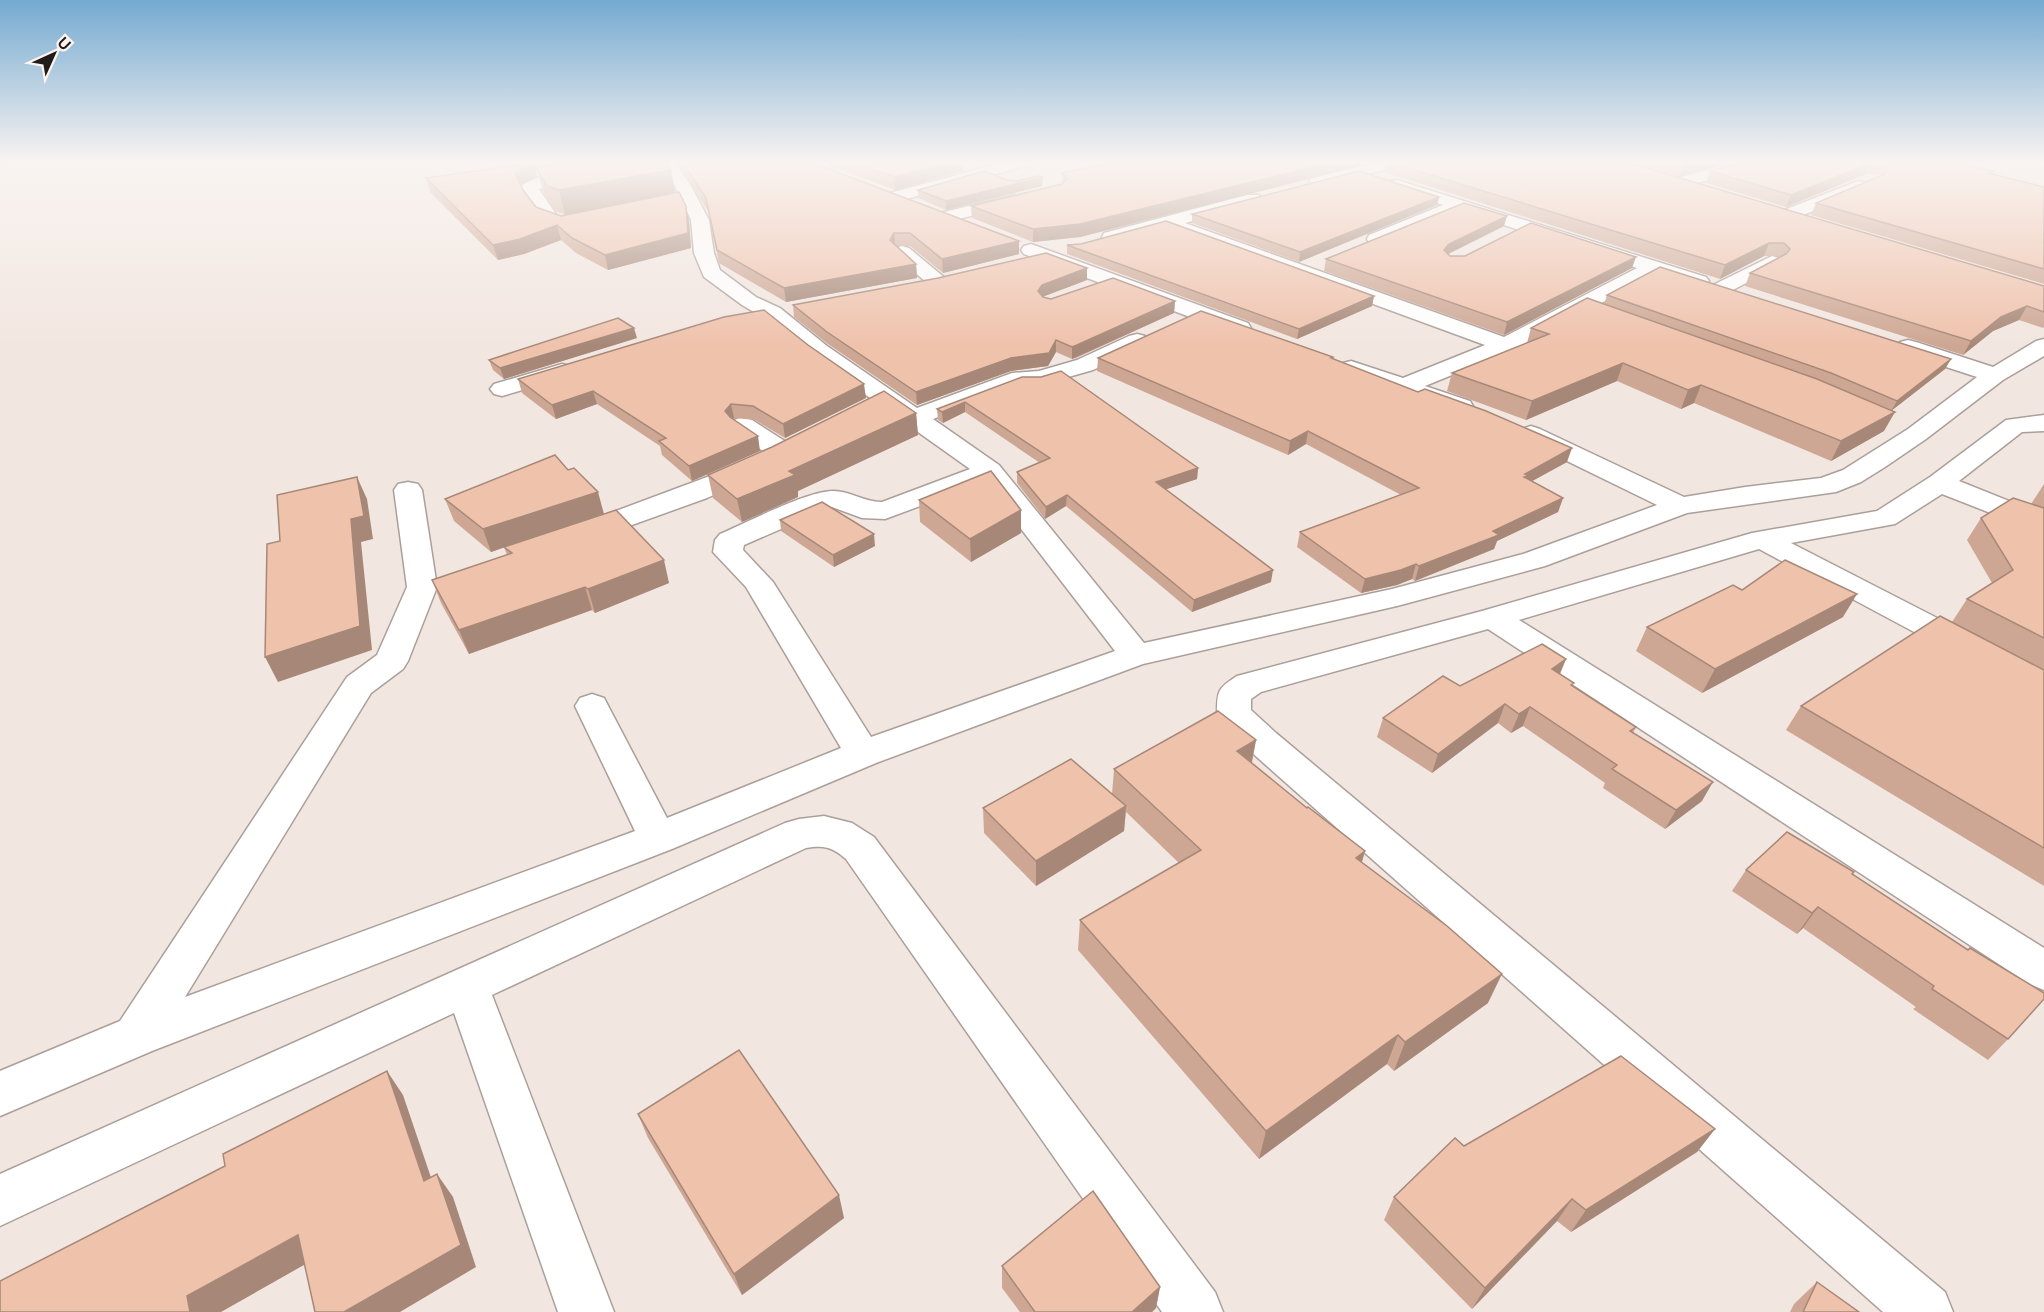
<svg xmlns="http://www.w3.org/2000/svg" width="2044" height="1312" viewBox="0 0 2044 1312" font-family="Overpass,sans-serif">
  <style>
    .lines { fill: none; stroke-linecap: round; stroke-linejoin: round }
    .stream { fill: #6a9aae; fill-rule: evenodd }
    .minor-casing { stroke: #ab9f9a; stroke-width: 3 }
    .minor { fill: #fff; fill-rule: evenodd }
    .wall { fill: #cea794 }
    .shaded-wall { fill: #a78878 }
    .building { fill: #efc2ac; stroke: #a78878; stroke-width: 1.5 }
  </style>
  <rect width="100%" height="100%" fill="#f2e6e0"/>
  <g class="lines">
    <!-- stream -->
    <path class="stream" d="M 0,163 L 17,163 L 0,166 Z"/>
    <!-- minor casing -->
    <g class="minor-casing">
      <g id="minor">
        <path d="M 659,163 L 675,163 L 690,184 L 709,220 L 714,253 L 720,270 L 756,297 L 780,308 L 827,346 L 917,408 L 1012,373 L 1039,371 L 1077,360 L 1129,336 L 1137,334 L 1145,336 L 1148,341 L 1145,346 L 1093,370 L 1040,385 L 1022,385 L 933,419 L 999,465 L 1144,643 L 1392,589 L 1523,554 L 1657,505 L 1522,439 L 1518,434 L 1522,429 L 1531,426 L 1540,429 L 1684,497 L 1745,487 L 1821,478 L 1843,470 L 1908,429 L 1977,377 L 1900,352 L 1897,347 L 1900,342 L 1908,340 L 1916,342 L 1993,367 L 2036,341 L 2044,339 L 2044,356 L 2003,380 L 1926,439 L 1885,467 L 1861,482 L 1836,492 L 1687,513 L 1545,566 L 1397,606 L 1143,664 L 876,763 L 672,849 L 152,1051 L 0,1116 L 0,1071 L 120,1021 L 347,677 L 377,655 L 407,587 L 394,490 L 398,484 L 408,482 L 418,484 L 422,490 L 437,587 L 408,661 L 403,669 L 371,693 L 185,997 L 635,831 L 575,706 L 580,698 L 592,694 L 604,698 L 667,818 L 841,748 L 746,587 L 713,552 L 715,540 L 720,534 C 746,523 807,491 833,491 C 851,491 863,502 882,502 L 970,469 L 811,356 L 764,318 L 742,305 L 704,277 L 694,253 L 691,220 L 674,184 ZM 985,482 L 1115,651 L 871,737 L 773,582 L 743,550 L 744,545 L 832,507 L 862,518 L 885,519 Z"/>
        <path d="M 1002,163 L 1027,163 L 1025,166 L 892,203 L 886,202 L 883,198 L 886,194 Z"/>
        <path d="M 1375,163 L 1402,163 L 1400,166 L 1317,187 L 1309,182 L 1311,178 Z"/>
        <path d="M 1734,163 L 1759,163 L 1757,166 L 1684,187 L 1676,182 L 1678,178 Z"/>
        <path d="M 584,170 L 590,171 L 592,175 L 590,179 L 539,189 L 558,217 L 587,217 L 590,221 L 587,225 L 558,228 L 545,225 L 521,187 C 531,175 568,173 584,170 Z"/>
        <path d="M 1397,180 L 1706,277 L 1709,281 L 1706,285 L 1699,287 L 1656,274 L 1513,350 L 1425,386 L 1470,401 L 1473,406 L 1470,411 L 1461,413 L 1343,373 L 1339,368 L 1343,363 L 1351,361 L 1403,378 L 1485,345 L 1174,231 L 1171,226 L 1111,243 L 1104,241 L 1102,237 L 1104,233 L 1247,195 L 1259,195 L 1262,199 L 1259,203 L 1185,223 L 1504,337 L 1637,268 L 1460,211 L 1383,243 L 1369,243 L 1367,239 L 1369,235 L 1443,205 L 1391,189 L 1389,185 L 1391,181 Z"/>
        <path d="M 1858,181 L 1864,182 L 1866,186 L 1864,190 L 1796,218 L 1784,218 L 1781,214 L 1784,210 Z"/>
        <path d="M 1014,195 L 1020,196 L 1023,200 L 1020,204 L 946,222 L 940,221 L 937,217 L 940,213 Z"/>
        <path d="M 1031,244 L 1248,323 L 1251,328 L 1248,333 L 1240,335 L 1232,333 L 1024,254 L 1021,250 L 1024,246 Z"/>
        <path d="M 902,246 L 909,248 L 945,278 L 948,282 L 945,286 L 931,286 L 895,256 L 892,252 L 895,248 Z"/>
        <path d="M 1772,256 L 1779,258 L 1782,262 L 1779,266 L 1729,292 L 1715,292 L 1712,288 L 1715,284 Z"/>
        <path d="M 562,364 L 570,366 L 574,371 L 570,376 L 502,396 L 494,394 L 490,389 L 494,384 Z"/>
        <path d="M 2044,415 L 2044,431 L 2022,432 L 1959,481 L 2044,515 L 2044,534 L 1942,494 L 1895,524 L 1791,543 L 2044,673 L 2044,698 L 2032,695 L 1759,549 L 1519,620 L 2044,948 L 2044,990 L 2029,984 L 1488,629 L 1261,692 L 1251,699 L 1251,710 L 1276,733 L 1945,1292 L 1953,1312 L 1883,1312 L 1250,751 L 1217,713 C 1217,691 1218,688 1237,676 L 1482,611 L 1752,533 L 1877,511 L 1930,477 L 2006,420 Z"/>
        <path d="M 743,417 L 752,420 L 794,447 L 798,453 L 794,459 C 772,464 752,442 734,430 L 730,425 L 734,420 Z"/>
        <path d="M 750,461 L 759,463 L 763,469 L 759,475 L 707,498 L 593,539 L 583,542 L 573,539 L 569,533 L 573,527 Z"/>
        <path d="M 824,816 L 852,823 L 874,837 L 1215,1292 L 1223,1312 L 1162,1312 L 846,859 C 832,847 824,845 806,848 L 492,995 L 614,1312 L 558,1312 L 454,1013 L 0,1226 L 0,1174 L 785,823 L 799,819 Z"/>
      </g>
    </g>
    <!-- minor -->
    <use href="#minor" class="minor"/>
  </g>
  <!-- wall -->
  <g class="wall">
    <path d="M 557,163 L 666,163 L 671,170 L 675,193 L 689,221 L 691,248 L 608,270 L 576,253 L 561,240 L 524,254 L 498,260 L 430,192 L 426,178 L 537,177 L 521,185 L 523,190 L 536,207 L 561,216 L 565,215 L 554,210 L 543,191 L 536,167 Z"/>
    <path d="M 677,163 L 813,163 L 1019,254 L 943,273 L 910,246 L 896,246 L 916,264 L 917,278 L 786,302 L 719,263 L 708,211 Z"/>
    <path d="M 823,163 L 962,163 L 963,171 L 895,190 Z"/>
    <path d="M 1111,163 L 1372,163 L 1080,237 L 1033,242 L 972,218 L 971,206 L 1062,184 L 1062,173 Z"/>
    <path d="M 1382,163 L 1630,163 L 2044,286 L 2044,327 L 2043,328 L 2019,320 L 1993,331 L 1963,355 L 1745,286 L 1750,273 L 1780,257 L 1779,256 L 1764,256 L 1720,279 L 1384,172 L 1386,165 Z"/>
    <path d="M 1636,163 L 1727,163 L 1680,176 Z"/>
    <path d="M 1741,163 L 1975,163 L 1974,167 L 1993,171 L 1991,174 L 2044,187 L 2044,284 L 1811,215 L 1816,203 L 1881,176 L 1879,174 L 1866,174 L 1786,207 L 1706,183 L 1710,171 Z"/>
    <path d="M 1007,180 L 1042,186 L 946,210 L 918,198 L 918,190 Z"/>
    <path d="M 1437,205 L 1299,262 L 1192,223 L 1192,214 Z"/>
    <path d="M 1504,226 L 1448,254 L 1450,256 L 1632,268 L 1504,335 L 1324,271 L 1326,259 Z"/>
    <path d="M 1067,245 L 1374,296 L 1372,306 L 1297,339 L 1067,254 Z"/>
    <path d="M 1087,280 L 1042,297 L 1051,299 L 1175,301 L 1174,313 L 1076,358 L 1072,359 L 1056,352 L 1048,366 L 1011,371 L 917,405 L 828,344 L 794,317 L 793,305 Z"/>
    <path d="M 1607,295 L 1951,359 L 1945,369 L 1891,411 L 1884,431 L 1831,461 L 1694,403 L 1681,409 L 1617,381 L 1526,420 L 1447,391 L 1452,373 L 1527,343 L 1531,328 L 1604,304 Z"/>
    <path d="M 637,338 L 504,379 L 493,370 L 489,360 Z"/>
    <path d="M 1333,357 L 1332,358 L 1567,462 L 1532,481 L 1563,498 L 1558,512 L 1497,541 L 1494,549 L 1415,581 L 1412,579 L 1397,585 L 1361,593 L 1297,547 L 1300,532 L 1401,495 L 1306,444 L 1288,455 L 1097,371 L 1098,358 Z"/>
    <path d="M 1022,377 L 1198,468 L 1197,479 L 1166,489 L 1271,582 L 1192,612 L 1066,506 L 1045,519 L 1017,483 L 1017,472 L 1040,463 L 965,412 L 943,423 L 938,420 L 937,409 Z"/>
    <path d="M 518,379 L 866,398 L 785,438 L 755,420 L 734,418 L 732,419 L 760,451 L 692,481 L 662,455 L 660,446 L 597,404 L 556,419 L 522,393 Z"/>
    <path d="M 916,413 L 918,435 L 798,491 L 798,497 L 742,522 L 713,498 L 708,475 Z"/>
    <path d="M 2044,484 L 2044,886 L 1786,730 L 1801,706 L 1952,622 L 1967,599 L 1992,583 L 1967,540 L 1981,518 L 2031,504 Z"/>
    <path d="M 445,499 L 604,514 L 669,583 L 595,613 L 592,610 L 469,654 L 441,603 L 432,580 L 507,555 L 504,547 L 491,552 L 454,521 Z"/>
    <path d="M 919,500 L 1021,510 L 1021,533 L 971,562 L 920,522 Z"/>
    <path d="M 780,520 L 875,546 L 834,567 L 781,531 Z"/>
    <path d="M 1742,590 L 1843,617 L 1702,693 L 1636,651 L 1647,627 Z"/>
    <path d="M 1566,659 L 1560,674 L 1572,686 L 1636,727 L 1633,733 L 1702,801 L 1665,829 L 1603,788 L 1605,783 L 1523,726 L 1511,733 L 1498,723 L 1432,773 L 1377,737 L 1383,718 L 1460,686 Z"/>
    <path d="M 1256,740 L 1252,763 L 1307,808 L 1365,851 L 1362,862 L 1488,1003 L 1394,1071 L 1387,1064 L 1259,1159 L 1078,950 L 1080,920 L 1179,863 L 1126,812 L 1124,831 L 1036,886 L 984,833 L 983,808 L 1112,794 L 1114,769 Z"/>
    <path d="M 1746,870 L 1854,872 L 1852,875 L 2008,1039 L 1988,1060 L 1913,1009 L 1916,1007 L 1803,928 L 1797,934 L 1732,891 Z"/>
    <path d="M 638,1114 L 844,1218 L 742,1295 L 648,1138 Z"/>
    <path d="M 1715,1129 L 1697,1152 L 1571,1232 L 1557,1221 L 1472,1309 L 1384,1220 L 1394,1197 L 1464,1146 Z"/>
    <path d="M 1002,1266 L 1160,1287 L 1156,1308 L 1152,1312 L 1020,1312 L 1002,1288 Z"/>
    <path d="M 1817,1282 L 1859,1312 L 1790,1312 L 1794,1304 Z"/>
  </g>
  <!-- shaded-wall -->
  <g class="shaded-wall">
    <path d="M 534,163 L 537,177 L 519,186 L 515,173 Z"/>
    <path d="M 950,163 L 962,163 L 963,171 L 895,190 L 894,177 Z"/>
    <path d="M 1329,163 L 1372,163 L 1080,237 L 1033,242 L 1033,229 Z"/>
    <path d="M 1690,163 L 1727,163 L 1680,176 L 1684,164 Z"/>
    <path d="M 1871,163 L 1866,174 L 1786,207 L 1791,195 Z"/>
    <path d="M 671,170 L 675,193 L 565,215 L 559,190 Z"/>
    <path d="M 1043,177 L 1042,186 L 946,210 L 946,201 Z"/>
    <path d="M 1439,197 L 1437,205 L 1299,262 L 1300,252 Z"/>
    <path d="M 686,206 L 689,221 L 691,248 L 608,270 L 605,255 Z"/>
    <path d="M 1507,216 L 1504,226 L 1446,255 L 1444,250 L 1449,244 Z"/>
    <path d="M 557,225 L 561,240 L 524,254 L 498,260 L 493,245 Z"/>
    <path d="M 894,233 L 895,246 L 890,240 Z"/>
    <path d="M 1019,241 L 1019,254 L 943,273 L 942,259 Z"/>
    <path d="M 1769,243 L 1764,256 L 1720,279 L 1725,265 Z"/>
    <path d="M 1636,257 L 1632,268 L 1504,335 L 1507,322 Z"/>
    <path d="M 916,264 L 917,278 L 786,302 L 784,288 Z"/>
    <path d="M 1087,268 L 1087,280 L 1042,297 L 1038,291 L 1042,285 Z"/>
    <path d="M 1374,296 L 1372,306 L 1297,339 L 1299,329 Z"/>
    <path d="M 1175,301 L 1174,313 L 1072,359 L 1072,347 Z"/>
    <path d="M 2027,306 L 2019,320 L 1993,331 L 1963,355 L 1971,341 L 2001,317 Z"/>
    <path d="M 634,328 L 637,338 L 504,379 L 500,368 Z"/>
    <path d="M 1056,340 L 1056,352 L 1048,366 L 1011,371 L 917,405 L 916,392 Z"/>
    <path d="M 1951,359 L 1945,369 L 1891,411 L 1897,401 Z"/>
    <path d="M 1623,363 L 1617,381 L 1526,420 L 1532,401 Z"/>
    <path d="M 864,384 L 866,398 L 785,438 L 783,424 Z"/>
    <path d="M 1701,385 L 1694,403 L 1681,409 L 1688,390 Z"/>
    <path d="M 593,391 L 597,404 L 556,419 L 552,405 Z"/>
    <path d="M 965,402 L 965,412 L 943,423 L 942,412 Z"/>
    <path d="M 731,404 L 734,418 L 728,425 L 725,411 Z"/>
    <path d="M 1895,412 L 1884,431 L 1831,461 L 1841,441 Z"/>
    <path d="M 916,413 L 918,435 L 798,491 L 798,497 L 742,522 L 737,499 L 789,471 Z"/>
    <path d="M 1308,431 L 1306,444 L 1288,455 L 1290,441 Z"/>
    <path d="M 758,436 L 760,451 L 692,481 L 689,466 Z"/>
    <path d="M 1572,448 L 1567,462 L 1525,485 L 1524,489 L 1525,474 Z"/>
    <path d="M 1198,468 L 1197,479 L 1155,493 L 1156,482 Z"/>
    <path d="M 357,477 L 367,499 L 373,539 L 361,542 L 372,650 L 278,682 L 265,657 L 351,519 Z"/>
    <path d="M 598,492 L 604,514 L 491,552 L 483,529 Z"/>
    <path d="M 1067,495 L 1066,506 L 1045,519 L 1046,507 Z"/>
    <path d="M 1563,498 L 1558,512 L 1497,541 L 1494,549 L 1415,581 L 1419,566 Z"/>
    <path d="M 1021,510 L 1021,533 L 971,562 L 970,539 Z"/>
    <path d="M 874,534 L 875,546 L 834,567 L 833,555 Z"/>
    <path d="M 664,560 L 669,583 L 595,613 L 588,589 Z"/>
    <path d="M 1416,564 L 1412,579 L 1397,585 L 1361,593 L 1365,579 Z"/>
    <path d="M 1273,570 L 1271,582 L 1192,612 L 1194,600 Z"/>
    <path d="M 585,587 L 592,610 L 469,654 L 459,630 Z"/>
    <path d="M 1857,594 L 1843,617 L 1702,693 L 1715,669 Z"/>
    <path d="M 1566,659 L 1558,678 L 1552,669 Z"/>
    <path d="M 1505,704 L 1498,723 L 1432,773 L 1438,754 Z"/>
    <path d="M 1530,707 L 1523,726 L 1511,733 L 1519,714 Z"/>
    <path d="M 1256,740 L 1250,770 L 1237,751 Z"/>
    <path d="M 1713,782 L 1702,801 L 1665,829 L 1676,810 Z"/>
    <path d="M 1126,806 L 1124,831 L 1036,886 L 1036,861 Z"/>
    <path d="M 1365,851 L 1356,881 L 1356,858 Z"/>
    <path d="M 1818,907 L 1803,928 L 1797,934 L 1812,913 Z"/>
    <path d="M 1502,974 L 1488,1003 L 1394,1071 L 1405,1042 Z"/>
    <path d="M 1398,1035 L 1387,1064 L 1259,1159 L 1266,1131 Z"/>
    <path d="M 387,1071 L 403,1095 L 440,1204 L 424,1181 Z"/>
    <path d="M 1715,1129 L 1697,1152 L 1571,1232 L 1586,1210 Z"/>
    <path d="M 437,1174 L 453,1197 L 476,1267 L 400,1312 L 344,1312 Z"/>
    <path d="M 839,1195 L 844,1218 L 742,1295 L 734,1274 Z"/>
    <path d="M 1572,1199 L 1557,1221 L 1472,1309 L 1485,1288 Z"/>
    <path d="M 298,1235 L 318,1257 L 221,1312 L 190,1312 L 187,1296 Z"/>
    <path d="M 1160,1287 L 1156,1308 L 1152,1312 L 1132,1312 Z"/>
  </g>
  <!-- building -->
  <g class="building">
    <path d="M 534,163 L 515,173 L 523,190 L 536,207 L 561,216 L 679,192 L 686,206 L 688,233 L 605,255 L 572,238 L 557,225 L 520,239 L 493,245 L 426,178 Z"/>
    <path d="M 561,163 L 666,163 L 671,170 L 559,190 L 547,186 L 536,167 Z"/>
    <path d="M 683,163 L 813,163 L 1019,241 L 942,259 L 910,233 L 894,233 L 890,240 L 916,264 L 784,288 L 717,250 L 706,198 Z"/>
    <path d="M 853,163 L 950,163 L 894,177 Z"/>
    <path d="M 1111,163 L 1329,163 L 1080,224 L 1033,229 L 971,206 L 1062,184 L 1067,178 L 1062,173 Z"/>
    <path d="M 1392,163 L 1630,163 L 2044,286 L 2044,312 L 2027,306 L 2001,317 L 1971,341 L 1750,273 L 1786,254 L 1790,249 L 1784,243 L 1769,243 L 1725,265 Z"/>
    <path d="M 1741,163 L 1871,163 L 1791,195 L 1710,171 Z"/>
    <path d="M 1885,163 L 1975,163 L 1968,166 L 1993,171 L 1988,173 L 2044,187 L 2044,269 L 1816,203 L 1885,174 L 1888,167 Z"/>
    <path d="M 984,171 L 1007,180 L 1018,181 L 1037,176 L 1043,177 L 946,201 L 918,190 Z"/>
    <path d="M 1359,171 L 1439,197 L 1300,252 L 1192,214 Z"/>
    <path d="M 1464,203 L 1507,216 L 1449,244 L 1444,250 L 1450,256 L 1465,256 L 1531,223 L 1636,257 L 1507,322 L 1326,259 Z"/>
    <path d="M 1166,221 L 1374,296 L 1299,329 L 1067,245 L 1081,244 Z"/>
    <path d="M 1046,253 L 1087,268 L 1042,285 L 1038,291 L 1043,297 L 1051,299 L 1113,278 L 1175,301 L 1077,345 L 1072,347 L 1056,340 L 1049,353 L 1011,358 L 916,392 L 827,332 L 793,305 L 938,278 Z"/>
    <path d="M 1660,267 L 1951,359 L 1897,401 L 1831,373 L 1607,295 Z"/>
    <path d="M 1587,298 L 1817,379 L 1895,412 L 1841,441 L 1701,385 L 1688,390 L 1623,363 L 1532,401 L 1452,373 L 1549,334 L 1531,328 Z"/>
    <path d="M 764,310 L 808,345 L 864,384 L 783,424 L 753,406 L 731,404 L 725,411 L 730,417 L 758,436 L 689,466 L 659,441 L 666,438 L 593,391 L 552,405 L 518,379 L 724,317 Z"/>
    <path d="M 1201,311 L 1333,357 L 1331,358 L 1418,392 L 1425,389 L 1486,411 L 1572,448 L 1525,474 L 1529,475 L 1524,477 L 1563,498 L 1493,531 L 1499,535 L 1419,566 L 1416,564 L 1401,570 L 1365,579 L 1300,532 L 1419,488 L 1308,431 L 1290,441 L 1098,358 Z"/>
    <path d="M 618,318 L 634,328 L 500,368 L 489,360 Z"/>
    <path d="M 1061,371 L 1198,468 L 1156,482 L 1273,570 L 1194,600 L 1067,495 L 1046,507 L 1017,472 L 1050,458 L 965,402 L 942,412 L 937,409 L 1022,377 L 1041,377 Z"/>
    <path d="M 884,391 L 916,413 L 789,471 L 795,475 L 737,499 L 708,475 L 772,447 Z"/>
    <path d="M 555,455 L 568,470 L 574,468 L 598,492 L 483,529 L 445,499 Z"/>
    <path d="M 991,471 L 1021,510 L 970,539 L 919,500 Z"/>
    <path d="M 357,477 L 364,516 L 351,519 L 360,626 L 265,657 L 267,544 L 280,541 L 277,495 Z"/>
    <path d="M 2013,498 L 2044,508 L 2044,638 L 1967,599 L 2013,570 L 1981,518 Z"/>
    <path d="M 822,502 L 874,534 L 833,555 L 780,520 Z"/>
    <path d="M 616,510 L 664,560 L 588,589 L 585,587 L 459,630 L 432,580 L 512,553 L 504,547 Z"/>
    <path d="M 1785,560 L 1857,594 L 1715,669 L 1647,627 L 1733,585 L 1742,590 Z"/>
    <path d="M 1940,616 L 2044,670 L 2044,848 L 1801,706 Z"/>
    <path d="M 1542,644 L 1566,659 L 1552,669 L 1574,683 L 1571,685 L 1636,727 L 1630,731 L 1713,782 L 1676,810 L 1612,769 L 1617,765 L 1530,707 L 1519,714 L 1505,704 L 1438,754 L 1383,718 L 1443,676 L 1460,686 Z"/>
    <path d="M 1218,711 L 1256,740 L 1237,751 L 1307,808 L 1308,807 L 1365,851 L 1356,858 L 1447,926 L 1502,974 L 1405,1042 L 1398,1035 L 1266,1131 L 1080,920 L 1201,850 L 1114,769 Z"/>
    <path d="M 1071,759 L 1126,806 L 1036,861 L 983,808 Z"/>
    <path d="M 1787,832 L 1854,872 L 1852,874 L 1968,950 L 1970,948 L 2044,993 L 2044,999 L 2008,1039 L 1932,989 L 1934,986 L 1818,907 L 1812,913 L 1746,870 Z"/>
    <path d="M 739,1050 L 839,1195 L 734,1274 L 638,1114 Z"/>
    <path d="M 1621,1056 L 1715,1129 L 1586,1210 L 1572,1199 L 1485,1288 L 1394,1197 L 1455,1138 L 1464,1146 Z"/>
    <path d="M 387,1071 L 424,1181 L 437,1174 L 461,1245 L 344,1312 L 315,1312 L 298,1235 L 187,1296 L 190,1312 L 0,1312 L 0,1281 L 225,1166 L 223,1154 Z"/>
    <path d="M 1093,1191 L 1160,1287 L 1132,1312 L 1035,1312 L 1002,1266 Z"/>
    <path d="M 1817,1282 L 1859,1312 L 1803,1312 Z"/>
  </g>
  <!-- sky -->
  <linearGradient id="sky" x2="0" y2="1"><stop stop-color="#75aad1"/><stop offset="0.47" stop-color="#f9f4f1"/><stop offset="1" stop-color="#f9f4f1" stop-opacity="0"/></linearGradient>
  <rect width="2044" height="346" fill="url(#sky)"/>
  <!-- north arrow -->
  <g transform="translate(54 54) rotate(45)" stroke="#fef4ef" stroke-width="4.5" paint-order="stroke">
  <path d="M0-4.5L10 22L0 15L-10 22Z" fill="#201c1a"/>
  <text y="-9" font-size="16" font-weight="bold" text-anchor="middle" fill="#201c1a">U</text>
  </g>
</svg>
